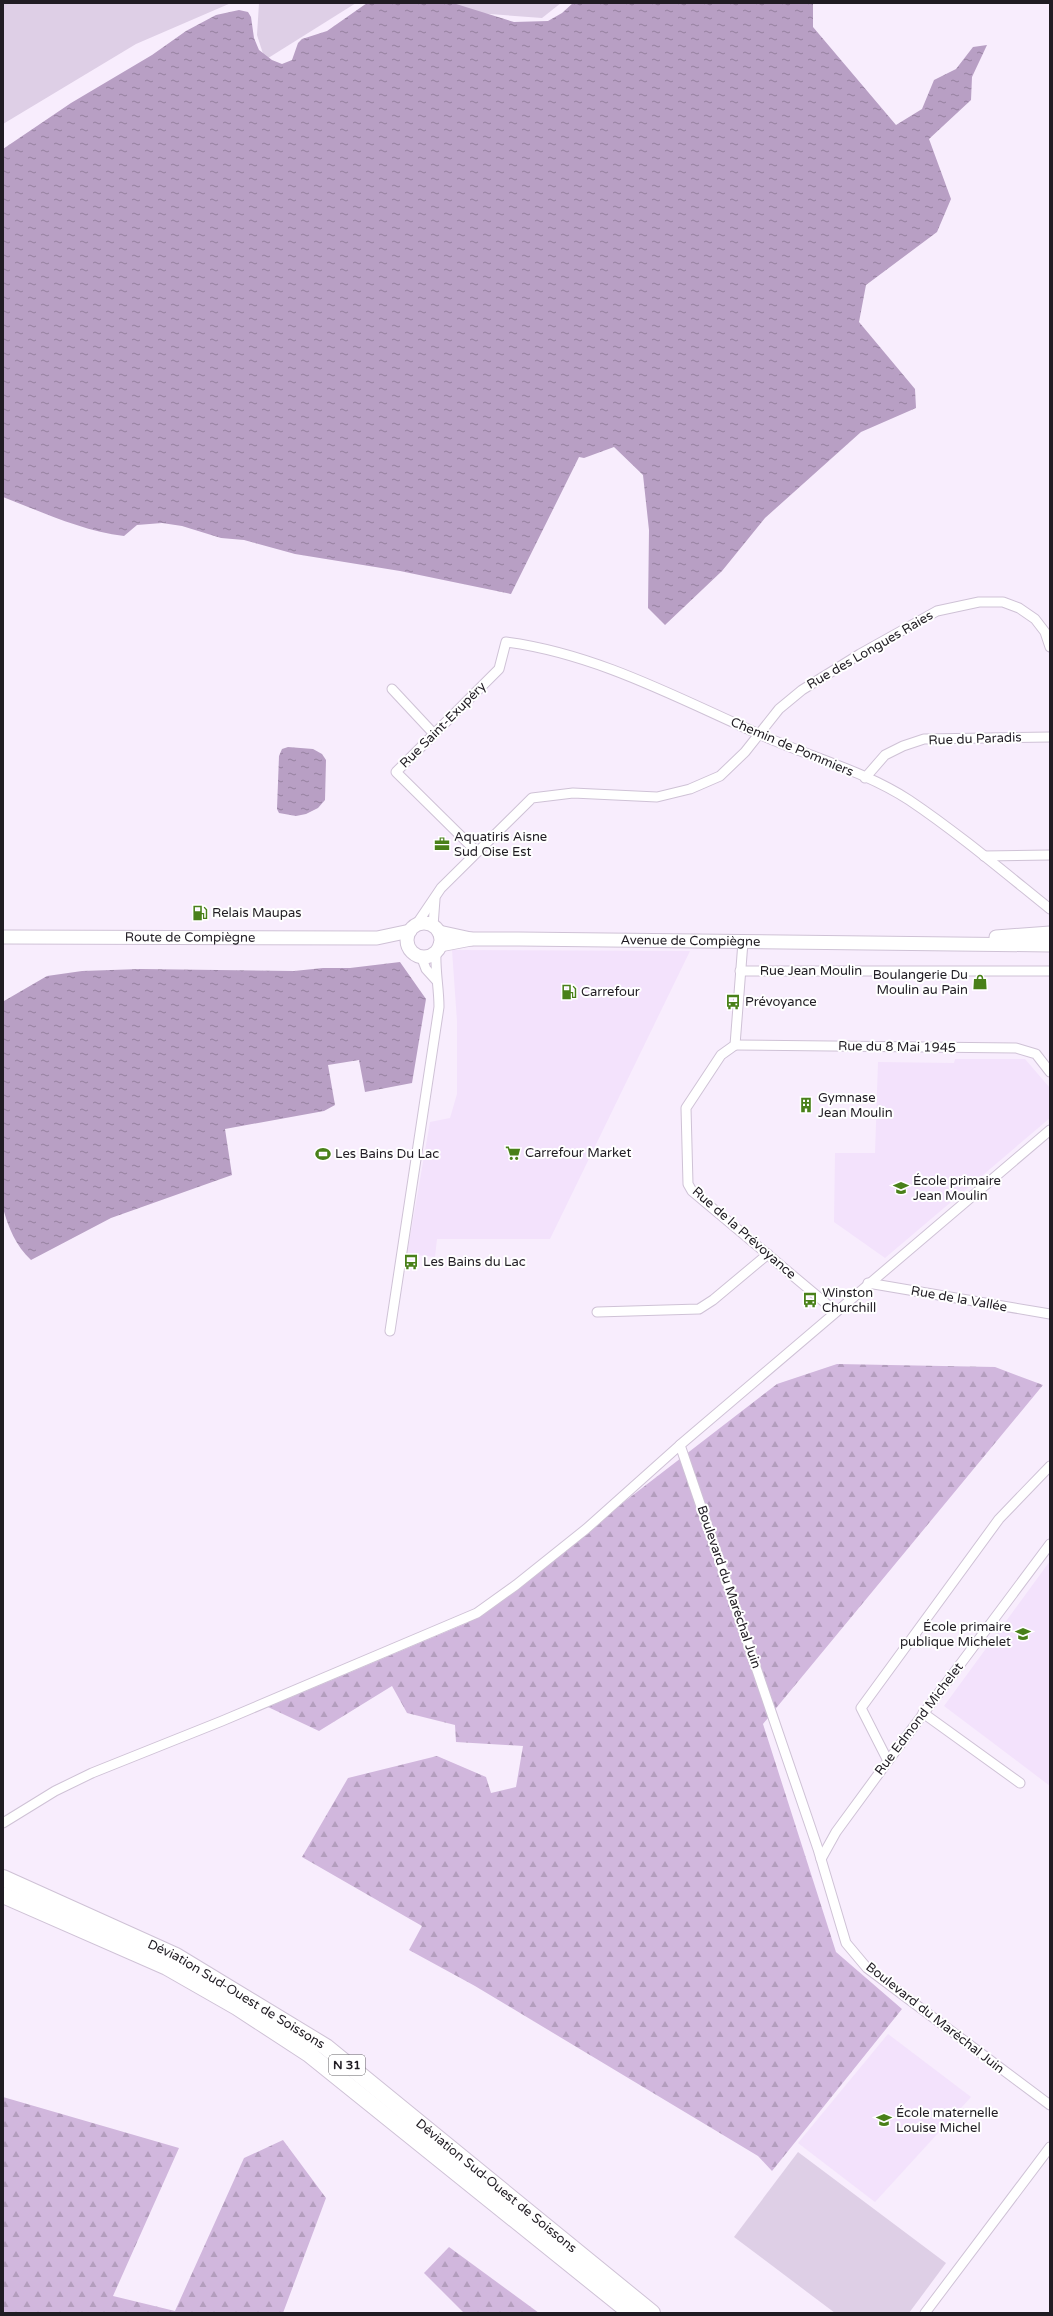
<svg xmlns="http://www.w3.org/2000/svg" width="1053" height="2316" viewBox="0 0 1053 2316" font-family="'Varela Round',sans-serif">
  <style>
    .built { fill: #f3e2fc }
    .green { fill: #decfe6 }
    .forest { fill: url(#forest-firs) }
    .water { fill: url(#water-ripples) }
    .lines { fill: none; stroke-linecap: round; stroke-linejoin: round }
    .street-casing { stroke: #cfc2d6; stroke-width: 11 }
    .secondary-casing { stroke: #cfc2d6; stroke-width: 15 }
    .highway-casing { stroke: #cfc2d6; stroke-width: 18 }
    .street { stroke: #fff; stroke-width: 9 }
    .secondary { stroke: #fff; stroke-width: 13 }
    .highway { stroke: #fff; stroke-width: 16 }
    .labels { text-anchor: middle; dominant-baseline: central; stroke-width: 4; stroke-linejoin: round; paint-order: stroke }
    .shield { fill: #fff; stroke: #636065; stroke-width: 1 }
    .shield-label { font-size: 12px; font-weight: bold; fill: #201c23 }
    .street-label { font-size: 13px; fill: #201c23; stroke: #fff }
    .poi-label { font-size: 13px; fill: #201c23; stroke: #fff; text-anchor: start }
  </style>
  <defs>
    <pattern id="forest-firs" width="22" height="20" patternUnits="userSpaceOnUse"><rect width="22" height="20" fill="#d1b7dd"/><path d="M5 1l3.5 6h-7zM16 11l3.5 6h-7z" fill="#b39dbd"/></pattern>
    <pattern id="water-ripples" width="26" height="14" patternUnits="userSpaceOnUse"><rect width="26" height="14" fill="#b89fc4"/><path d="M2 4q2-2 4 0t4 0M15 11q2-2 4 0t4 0" fill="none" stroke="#95819f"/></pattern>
  </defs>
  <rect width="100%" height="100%" fill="#f8edfd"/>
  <!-- built -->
  <g class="built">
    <path d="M 452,950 L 690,951 L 550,1239 L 437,1239 L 435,1257 L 407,1254 L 430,1122 L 450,1118 L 457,1094 L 457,1021 Z"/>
    <path d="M 955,1059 L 1025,1059 L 1050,1088 L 1050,1118 L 885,1258 L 834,1222 L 835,1153 L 875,1153 L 878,1062 L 954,1063 Z"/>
    <path d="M 1050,1561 L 1050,1786 L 944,1706 Z"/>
    <path d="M 888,2034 L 971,2097 L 875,2202 L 798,2143 Z"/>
  </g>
  <!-- green -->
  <g class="green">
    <path d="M 3,3 L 231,3 L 136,44 L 3,124 Z"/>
    <path d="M 259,3 L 356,3 L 265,60 L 257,35 Z"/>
    <path d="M 416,3 L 561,3 L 542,18 L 423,9 Z"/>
    <path d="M 798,2152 L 946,2263 L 909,2313 L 835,2313 L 734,2237 Z"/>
  </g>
  <!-- forest -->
  <g class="forest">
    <path d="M 837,1364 L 995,1367 L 1043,1385 L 763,1724 L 836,1952 L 902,2009 L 772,2171 L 758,2156 L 475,1986 L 409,1950 L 422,1926 L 302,1857 L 348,1778 L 437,1756 L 486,1777 L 491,1793 L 516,1787 L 523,1746 L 456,1742 L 455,1725 L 407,1713 L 392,1686 L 319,1731 L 268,1707 L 467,1623 L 777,1384 Z"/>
    <path d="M 3,2097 L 179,2148 L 113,2296 L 175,2311 L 244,2158 L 283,2140 L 326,2198 L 283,2313 L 3,2313 Z"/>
    <path d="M 449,2247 L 539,2313 L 464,2313 L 424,2273 Z"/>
  </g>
  <!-- water -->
  <g class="water">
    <path d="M 367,3 L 453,3 L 514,22 L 548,21 L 562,13 L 573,3 L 813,3 L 813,27 L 896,125 L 922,109 L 934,80 L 956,69 L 973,47 L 987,45 L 972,77 L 971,100 L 929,139 L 951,199 L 937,232 L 866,285 L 859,322 L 915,389 L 916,408 L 861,432 L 765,518 L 722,571 L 665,625 L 648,608 L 649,530 L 643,475 L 614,447 L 584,458 L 579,457 L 511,594 L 400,571 L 295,554 L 244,540 L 221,538 L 182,526 L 162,523 L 137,525 L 124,536 C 82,531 42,512 3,497 L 3,149 L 71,103 L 152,55 L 186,31 L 216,15 L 239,10 L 248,12 L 251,17 L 254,38 L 259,50 L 272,60 L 282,64 L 292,60 L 298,43 L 302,39 L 327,31 Z"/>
    <path d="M 288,747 L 313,749 L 322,754 L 326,760 L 325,800 L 318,808 L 306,814 L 296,816 L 279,813 L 277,809 L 279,756 L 282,749 Z"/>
    <path d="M 400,962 L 426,999 L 412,1083 L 365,1092 L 359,1060 L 328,1065 L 335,1105 L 324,1111 L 225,1129 L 232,1175 L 111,1218 L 31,1260 C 16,1246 8,1227 3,1208 L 4,1001 L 47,976 L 82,971 L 140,969 L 294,971 L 323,968 L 350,968 Z"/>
  </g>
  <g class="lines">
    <!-- street casing -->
    <g class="street-casing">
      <g id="street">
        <path d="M 392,689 L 434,734"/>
        <path d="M 865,778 L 885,755 L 903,746 L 924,739 L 1050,737"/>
        <path d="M 477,852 L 396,772 L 499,669 L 506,642 C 599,654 683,701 768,738 C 814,758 866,772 909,800 C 958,833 1004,872 1050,909"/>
        <path d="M 984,856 L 1050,855"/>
        <path d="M 416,925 L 441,888 L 532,798 L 573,793 L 657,797 L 690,789 L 720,776 L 745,752 L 779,709 L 802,690 L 860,654 L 937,611 L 979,602 L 1003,602 L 1019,608 L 1035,619 L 1045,632 L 1050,647"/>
        <path d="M 433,926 L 435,899"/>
        <path d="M 743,942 L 735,1045 L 721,1055 L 686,1108 L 688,1184 L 692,1191 L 835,1311"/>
        <path d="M 421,956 L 426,969 L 436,980"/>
        <path d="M 740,971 L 1050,971"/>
        <path d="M 735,1045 L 1016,1048 L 1036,1054 L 1050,1072"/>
        <path d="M 1050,1130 L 680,1445 L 818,1849 L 846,1943 L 867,1968 L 1050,2105"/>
        <path d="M 868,1283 L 1050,1314"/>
        <path d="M 597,1312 L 699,1309 L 713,1300 L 768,1254"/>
        <path d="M 390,1331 L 439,1007 C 439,988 435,971 436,952"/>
        <path d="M 923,1713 L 1020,1783"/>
        <path d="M 888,1761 L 861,1708 L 999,1519 L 1050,1466"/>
        <path d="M 3,1823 L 55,1791 L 92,1773 L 222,1721 L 477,1613 L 516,1585 L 586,1529 L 680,1445"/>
        <path d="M 821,1859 L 836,1832 L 888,1761 L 1050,1544"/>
        <path d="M 925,2313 L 1050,2147"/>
      </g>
    </g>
    <!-- secondary casing -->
    <g class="secondary-casing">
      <g id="secondary">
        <circle cx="424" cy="940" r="17"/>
        <path d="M 439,932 L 471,939"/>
        <path id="s1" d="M 3,937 L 377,938 L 410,931"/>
        <path d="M 996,937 L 1050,933"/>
        <path id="s2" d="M 440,945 L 471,939 L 519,939 L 1050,945"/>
      </g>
    </g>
    <!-- highway casing -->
    <g class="highway-casing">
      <g id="highway">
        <path id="s3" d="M 3,1878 L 176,1956 L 326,2047 L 652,2313"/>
        <path d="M 3,1895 L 167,1967 L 237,2007 L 309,2054 L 631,2313"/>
      </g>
    </g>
    <!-- street -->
    <use href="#street" class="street"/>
    <!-- secondary -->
    <use href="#secondary" class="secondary"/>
    <!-- highway -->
    <use href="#highway" class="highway"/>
  </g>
  <!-- icons -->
  <defs>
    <g id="office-bare" transform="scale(1.2)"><path d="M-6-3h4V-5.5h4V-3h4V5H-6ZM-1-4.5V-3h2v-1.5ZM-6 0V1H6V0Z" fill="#498019" stroke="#fff" stroke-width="2.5" paint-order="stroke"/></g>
    <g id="fuel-bare" transform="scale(1.2)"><path d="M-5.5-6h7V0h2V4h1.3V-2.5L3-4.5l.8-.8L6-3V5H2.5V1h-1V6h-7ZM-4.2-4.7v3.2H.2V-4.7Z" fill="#498019" stroke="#fff" stroke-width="2.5" paint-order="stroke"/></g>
    <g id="shop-bare" transform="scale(1.2)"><path d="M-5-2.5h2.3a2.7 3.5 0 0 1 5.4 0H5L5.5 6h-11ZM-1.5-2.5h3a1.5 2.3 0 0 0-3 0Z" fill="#498019" stroke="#fff" stroke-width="2.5" paint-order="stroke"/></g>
    <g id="bus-bare" transform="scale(1.2)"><path d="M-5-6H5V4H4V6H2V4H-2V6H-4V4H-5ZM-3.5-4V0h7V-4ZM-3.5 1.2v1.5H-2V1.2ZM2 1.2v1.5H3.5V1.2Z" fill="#498019" stroke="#fff" stroke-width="2.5" paint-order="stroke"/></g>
    <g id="building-bare" transform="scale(1.2)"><path d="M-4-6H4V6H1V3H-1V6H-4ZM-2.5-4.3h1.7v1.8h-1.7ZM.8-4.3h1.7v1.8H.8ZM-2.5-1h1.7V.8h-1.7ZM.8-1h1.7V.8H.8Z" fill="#498019" stroke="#fff" stroke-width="2.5" paint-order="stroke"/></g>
    <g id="supermarket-bare" transform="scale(1.2)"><path d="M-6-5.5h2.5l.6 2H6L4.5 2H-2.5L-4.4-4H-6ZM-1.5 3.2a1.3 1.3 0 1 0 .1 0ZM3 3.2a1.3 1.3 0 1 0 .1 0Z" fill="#498019" stroke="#fff" stroke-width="2.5" paint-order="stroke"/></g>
    <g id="stadium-bare" transform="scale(1.2)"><path d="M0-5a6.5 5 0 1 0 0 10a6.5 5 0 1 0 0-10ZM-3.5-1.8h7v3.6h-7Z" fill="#498019" stroke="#fff" stroke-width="2.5" paint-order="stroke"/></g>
    <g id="school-bare" transform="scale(1.2)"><path d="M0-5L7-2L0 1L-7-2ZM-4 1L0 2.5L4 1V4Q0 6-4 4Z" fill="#498019" stroke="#fff" stroke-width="2.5" paint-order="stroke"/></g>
  </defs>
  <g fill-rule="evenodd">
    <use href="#office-bare" x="442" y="844"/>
    <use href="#fuel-bare" x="200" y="913"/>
    <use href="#shop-bare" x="980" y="982"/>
    <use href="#fuel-bare" x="569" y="992"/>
    <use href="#bus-bare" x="733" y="1002"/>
    <use href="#building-bare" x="806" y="1105"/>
    <use href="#supermarket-bare" x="513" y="1153"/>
    <use href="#stadium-bare" x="323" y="1154"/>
    <use href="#school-bare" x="901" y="1188"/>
    <use href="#bus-bare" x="411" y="1262"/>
    <use href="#bus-bare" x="810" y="1300"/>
    <use href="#school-bare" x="1023" y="1634"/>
    <use href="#school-bare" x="884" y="2120"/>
  </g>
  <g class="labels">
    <!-- shield labels -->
    <rect class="shield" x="329" y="2055" width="36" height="20" rx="3"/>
    <g class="shield-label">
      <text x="347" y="2065">N 31</text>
    </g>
    <!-- street labels -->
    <g class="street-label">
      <text transform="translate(870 650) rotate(-30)">Rue des Longues Raies</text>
      <text transform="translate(443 725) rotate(-45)">Rue Saint-Exupéry</text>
      <text transform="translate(975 739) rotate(-2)">Rue du Paradis</text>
      <text transform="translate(792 747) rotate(23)">Chemin de Pommiers</text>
      <text stroke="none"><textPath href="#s1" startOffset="187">Route de Compiègne</textPath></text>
      <text stroke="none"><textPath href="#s2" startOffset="251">Avenue de Compiègne</textPath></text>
      <text x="811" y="971">Rue Jean Moulin</text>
      <text transform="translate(897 1047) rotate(1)">Rue du 8 Mai 1945</text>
      <text transform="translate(744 1233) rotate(41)">Rue de la Prévoyance</text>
      <text transform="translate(959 1299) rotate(10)">Rue de la Vallée</text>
      <text transform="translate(729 1587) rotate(71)">Boulevard du Maréchal Juin</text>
      <text transform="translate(919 1719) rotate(-53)">Rue Edmond Michelet</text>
      <text stroke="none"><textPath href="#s3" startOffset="261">Déviation Sud-Ouest de Soissons</textPath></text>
      <text transform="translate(935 2018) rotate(38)">Boulevard du Maréchal Juin</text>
      <text stroke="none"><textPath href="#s3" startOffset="585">Déviation Sud-Ouest de Soissons</textPath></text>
    </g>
    <!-- poi labels -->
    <g class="poi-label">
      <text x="454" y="837">Aquatiris Aisne<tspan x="454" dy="15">Sud Oise Est</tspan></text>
      <text x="212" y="913">Relais Maupas</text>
      <text x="968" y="975" text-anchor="end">Boulangerie Du<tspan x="968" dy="15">Moulin au Pain</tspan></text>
      <text x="581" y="992">Carrefour</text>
      <text x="745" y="1002">Prévoyance</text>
      <text x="818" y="1098">Gymnase<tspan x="818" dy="15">Jean Moulin</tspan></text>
      <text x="525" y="1153">Carrefour Market</text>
      <text x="335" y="1154">Les Bains Du Lac</text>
      <text x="913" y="1181">École primaire<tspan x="913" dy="15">Jean Moulin</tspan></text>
      <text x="423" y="1262">Les Bains du Lac</text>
      <text x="822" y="1293">Winston<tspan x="822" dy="15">Churchill</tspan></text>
      <text x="1011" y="1627" text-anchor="end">École primaire<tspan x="1011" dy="15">publique Michelet</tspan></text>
      <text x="896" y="2113">École maternelle<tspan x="896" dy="15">Louise Michel</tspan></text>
    </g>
  </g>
  <!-- border -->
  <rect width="1053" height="2316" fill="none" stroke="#201c23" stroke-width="8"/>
</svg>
